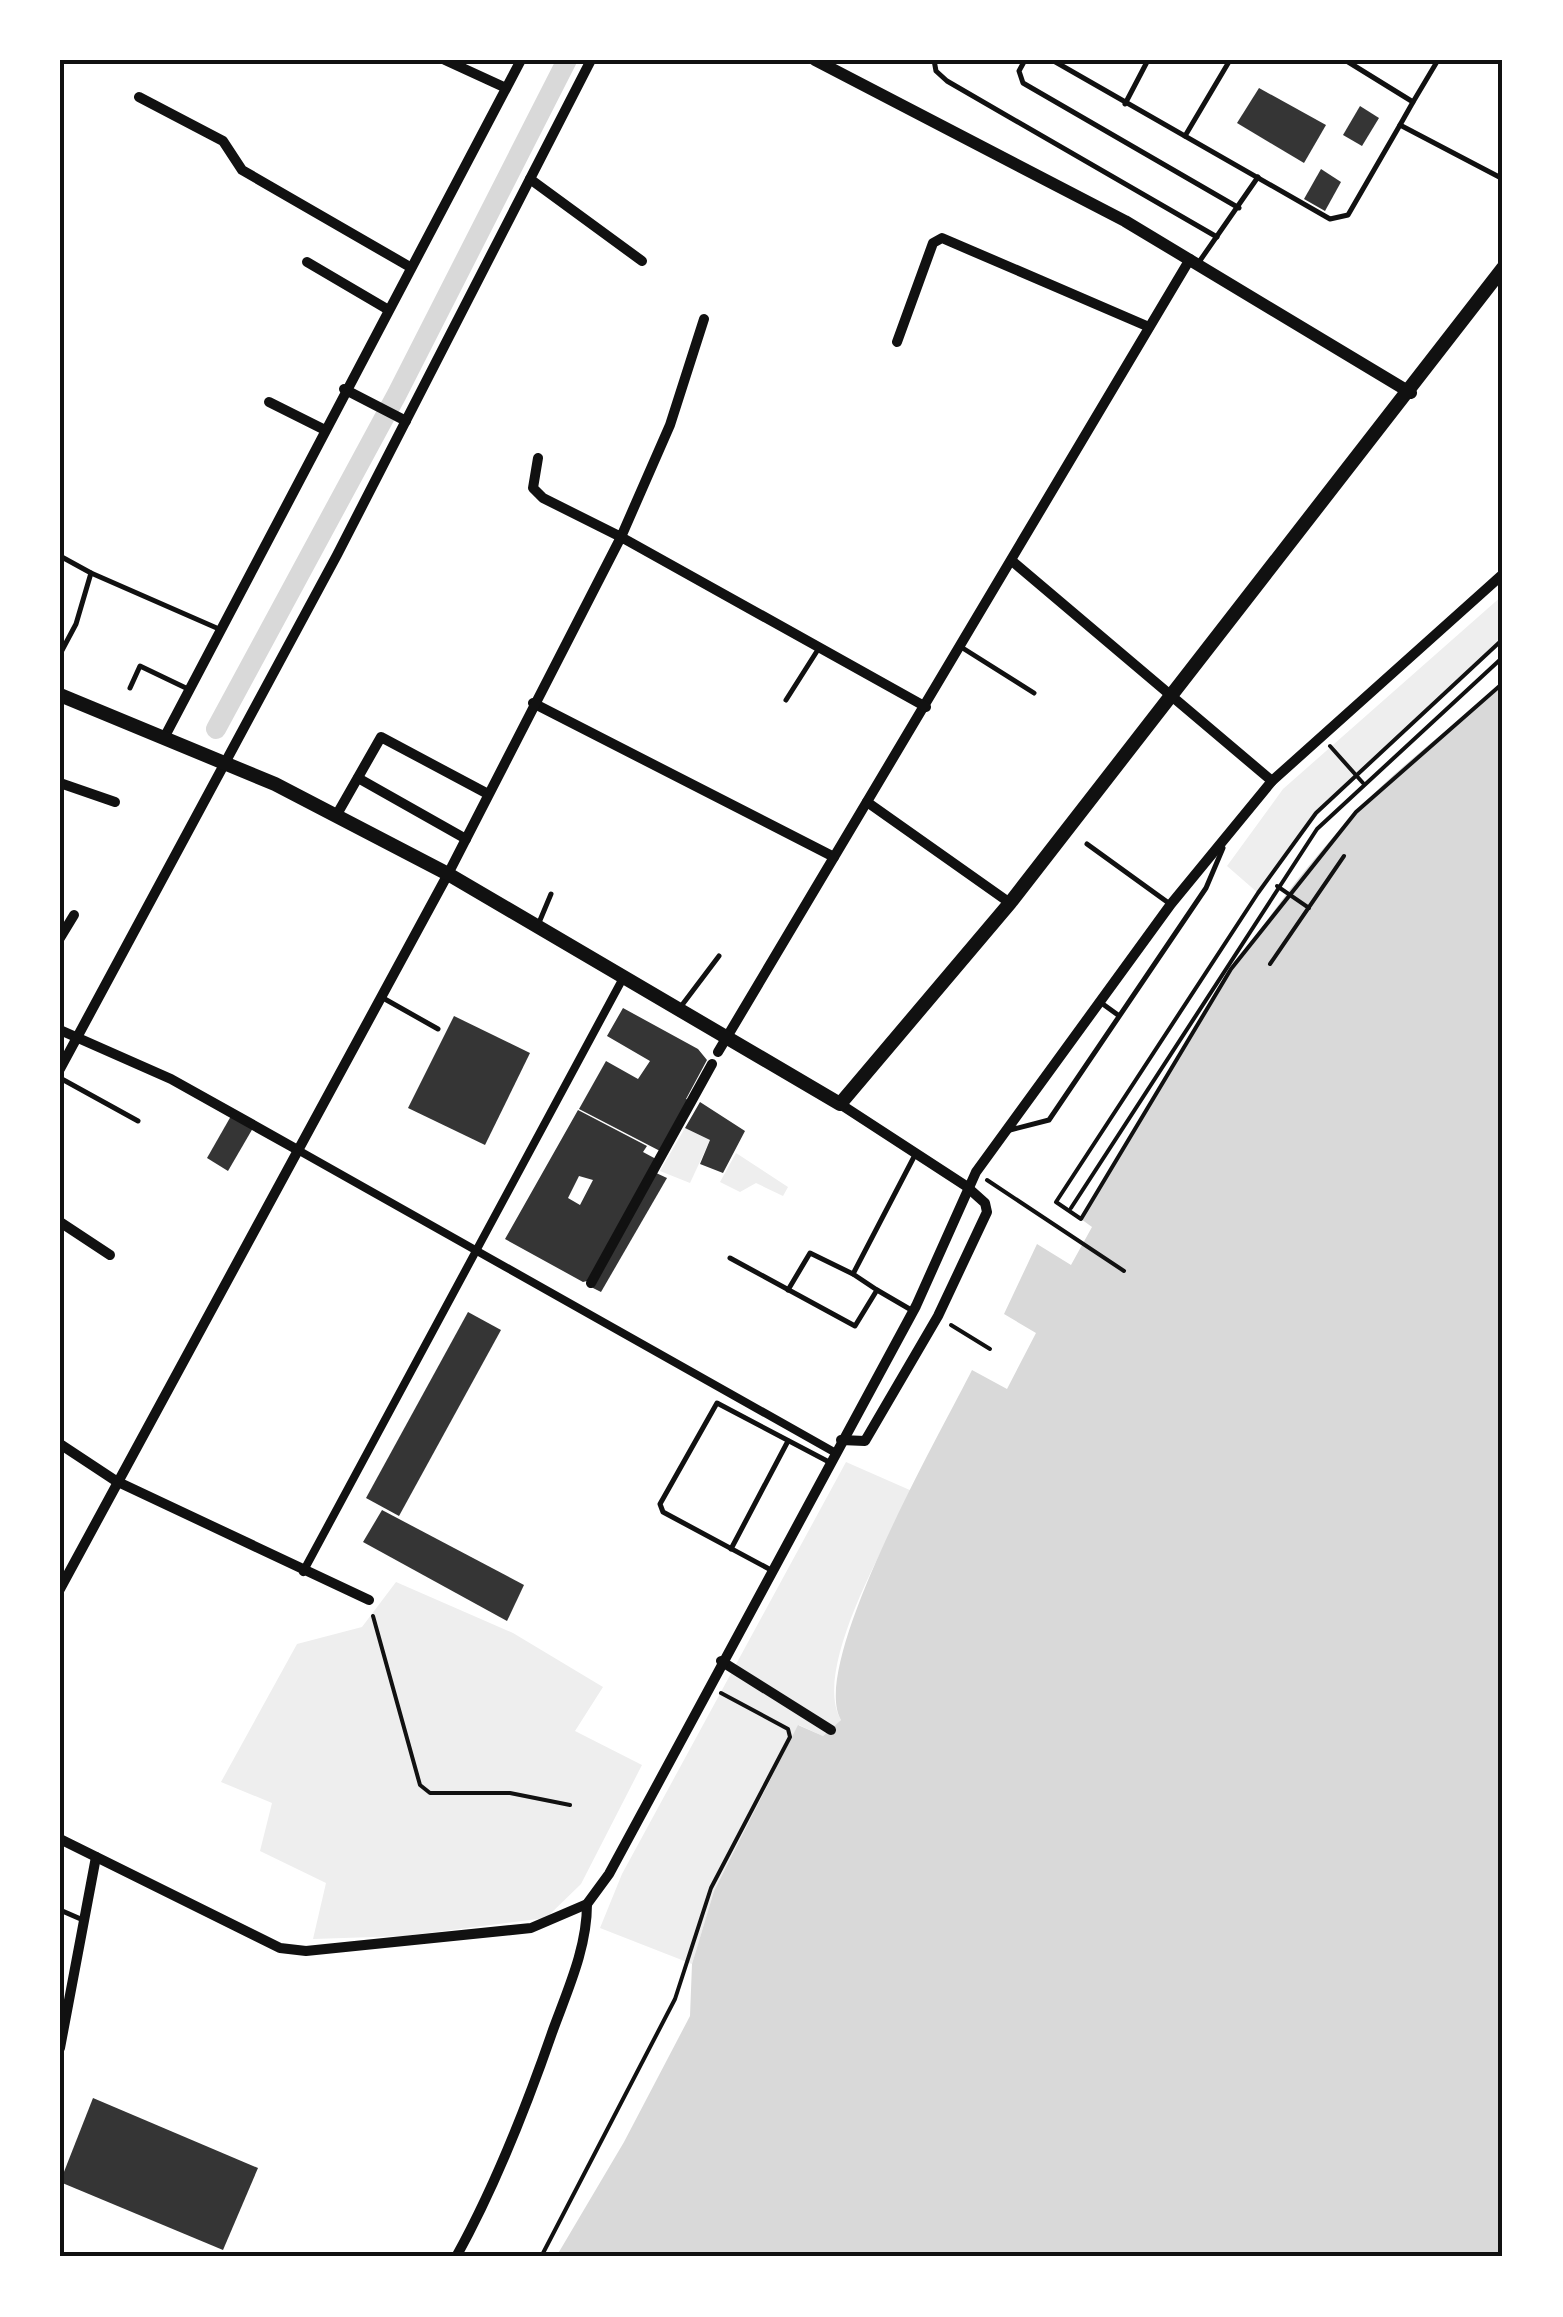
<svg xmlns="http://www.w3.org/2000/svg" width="1563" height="2317" viewBox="0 0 1563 2317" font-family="Arial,sans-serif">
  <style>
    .green { fill: #eee }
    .water { fill: #d9d9d9 }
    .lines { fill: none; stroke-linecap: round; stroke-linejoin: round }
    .canal { stroke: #d9d9d9; stroke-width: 20 }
    .building { fill: #353535; fill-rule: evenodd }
    .path { stroke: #111; stroke-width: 4 }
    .service { stroke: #111; stroke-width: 5 }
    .pedestrian { stroke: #111; stroke-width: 8 }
    .minor { stroke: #111; stroke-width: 10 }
    .tertiary { stroke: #111; stroke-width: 12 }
    .secondary { stroke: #111; stroke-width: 14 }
    .neatline { fill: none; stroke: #111; stroke-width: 4 }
  </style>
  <rect width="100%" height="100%" fill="#fff"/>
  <!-- green -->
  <g class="green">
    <path d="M 1503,595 L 1503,639 L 1316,812 L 1258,893 L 1227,866 L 1283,789 Z"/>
    <path d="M 685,1128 L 710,1140 L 690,1183 L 660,1171 Z"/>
    <path d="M 736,1153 L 788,1187 L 783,1196 L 756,1183 L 740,1192 L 720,1182 Z"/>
    <path d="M 846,1462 L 912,1491 C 888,1540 811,1670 841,1720 L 823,1736 L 799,1725 L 714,1891 L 692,1964 L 600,1928 L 622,1874 Z"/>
    <path d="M 396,1582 L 513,1633 L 603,1687 L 575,1731 L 642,1765 L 581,1884 L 546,1918 L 404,1936 L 313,1939 L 326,1883 L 260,1851 L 272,1803 L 221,1782 L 297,1644 L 362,1627 Z"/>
  </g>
  <!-- water -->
  <path class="water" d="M 1503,683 L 1503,2257 L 556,2257 L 624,2142 L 690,2016 L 692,1964 L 714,1891 L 798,1725 L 823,1736 L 841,1720 C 808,1664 941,1432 972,1370 L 1007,1389 L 1036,1333 L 1004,1314 L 1037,1244 L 1071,1265 L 1092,1227 L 1081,1219 C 1165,1079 1242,934 1354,814 C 1398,766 1454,726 1503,683 Z"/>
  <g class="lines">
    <!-- canal -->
    <path class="canal" d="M 216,729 L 397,394 L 567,60"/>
  </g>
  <!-- building -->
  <g class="building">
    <path d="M 1259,88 L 1326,125 L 1304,163 L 1237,123 Z"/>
    <path d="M 1360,106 L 1379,118 L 1362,146 L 1343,135 Z"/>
    <path d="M 1321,169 L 1341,182 L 1325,211 L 1304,199 Z"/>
    <path d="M 623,1008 L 698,1049 L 707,1060 L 686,1099 L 691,1101 L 660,1151 L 579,1109 L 606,1061 L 638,1079 L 650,1061 L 607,1036 Z"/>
    <path d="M 454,1016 L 530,1053 L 485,1145 L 408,1108 Z"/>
    <path d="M 700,1102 L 745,1131 L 723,1173 L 700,1164 L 710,1140 L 685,1128 Z"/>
    <path d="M 578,1110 L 647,1146 L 643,1152 L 656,1159 L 591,1280 L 583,1282 L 505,1239 ZM 579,1176 L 593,1180 L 580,1205 L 568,1198 Z"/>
    <path d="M 231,1116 L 253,1128 L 228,1171 L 207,1158 Z"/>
    <path d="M 654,1172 L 667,1178 L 601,1292 L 591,1287 Z"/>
    <path d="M 468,1312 L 501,1330 L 399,1516 L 366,1498 Z"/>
    <path d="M 382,1510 L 524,1585 L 507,1621 L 363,1542 Z"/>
    <path d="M 93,2098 L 258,2168 L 223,2250 L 60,2182 Z"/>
  </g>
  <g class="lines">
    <!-- path -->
    <g class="path">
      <path d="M 1503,639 L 1316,813 L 1258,893 L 1056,1202 L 1081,1219 L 1231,969 L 1356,812 L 1503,683"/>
      <path d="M 1330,746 L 1363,783"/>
      <path d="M 1277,886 L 1309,908"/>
      <path d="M 1270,964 L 1344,856"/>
      <path d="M 987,1180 L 1124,1271"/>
      <path d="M 1071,1208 L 1317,829 L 1503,657"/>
      <path d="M 951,1325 L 990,1349"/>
      <path d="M 373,1616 L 420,1785 L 430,1793 L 510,1793 L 570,1805"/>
      <path d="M 541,2257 L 675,1999 L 711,1888 L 790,1737 L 788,1729 L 721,1693"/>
    </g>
    <!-- service -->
    <g class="service">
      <path d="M 934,60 L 936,71 L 947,81 L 1217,237"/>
      <path d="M 1025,60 L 1019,71 L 1023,83 L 1239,208"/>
      <path d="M 1052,60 L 1330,219 L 1348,215 L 1400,125 L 1503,179"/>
      <path d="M 1345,60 L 1413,102 L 1400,125"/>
      <path d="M 1413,102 L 1438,60"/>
      <path d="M 1125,104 L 1148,60"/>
      <path d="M 1185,136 L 1230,60"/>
      <path d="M 1199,262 L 1258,177"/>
      <path d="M 60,556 L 91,573 L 76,624 L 60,654"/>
      <path d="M 91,573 L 219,629"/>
      <path d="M 961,647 L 1034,693"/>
      <path d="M 130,688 L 140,666 L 188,689"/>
      <path d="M 786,700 L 819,648"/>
      <path d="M 1087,844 L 1170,904"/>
      <path d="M 538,925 L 551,894"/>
      <path d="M 383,998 L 438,1029"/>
      <path d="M 1100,1002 L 1118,1015"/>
      <path d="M 679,1009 L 719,956"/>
      <path d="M 60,1078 L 138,1121"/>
      <path d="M 1010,1130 L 1049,1120 L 1206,888 L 1223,848"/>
      <path d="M 730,1258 L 855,1326 L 877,1290 L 913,1311"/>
      <path d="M 853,1274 L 877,1290"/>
      <path d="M 788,1290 L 810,1253 L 853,1274 L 916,1153"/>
      <path d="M 731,1549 L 788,1441"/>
      <path d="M 771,1570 L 663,1512 L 660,1504 L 717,1403 L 829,1462"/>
      <path d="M 60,1910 L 83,1920"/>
    </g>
    <!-- pedestrian -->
    <g class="pedestrian">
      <path d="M 296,1149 L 834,1452"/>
      <path d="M 303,1572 L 622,980"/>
    </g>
    <!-- minor -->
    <g class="minor">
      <path d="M 445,60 L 506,88"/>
      <path d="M 139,97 L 223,141 L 242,170 L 410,267"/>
      <path d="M 530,179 L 642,261"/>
      <path d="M 307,262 L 387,309"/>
      <path d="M 897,342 L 933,243 L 942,238 L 1149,327"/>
      <path d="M 344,389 L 406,421"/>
      <path d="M 269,402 L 323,429"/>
      <path d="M 538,458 L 533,488 L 543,498 L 621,537 L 670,425 L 704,319"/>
      <path d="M 1012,561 L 1272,781"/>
      <path d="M 533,703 L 834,857"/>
      <path d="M 164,738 L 521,60"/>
      <path d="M 358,778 L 466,839"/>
      <path d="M 60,783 L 115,802"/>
      <path d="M 867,802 L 1010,903"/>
      <path d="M 336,816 L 381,737 L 488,794"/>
      <path d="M 60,938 L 74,915"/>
      <path d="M 60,1030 L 171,1079 L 296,1149"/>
      <path d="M 718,1052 L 1190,259"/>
      <path d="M 60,1069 L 337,555 L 591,60"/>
      <path d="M 840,1104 L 966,1186 L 985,1203 L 987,1212 L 938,1316 L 865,1441 L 841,1440"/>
      <path d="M 60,1222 L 110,1255"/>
      <path d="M 591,1283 L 712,1064"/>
      <path d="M 60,1444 L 116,1481 L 369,1600"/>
      <path d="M 60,1589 L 448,874 L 621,537 L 926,707"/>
      <path d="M 721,1661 L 831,1730"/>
      <path d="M 60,1839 L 280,1948 L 306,1951 L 531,1928 L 587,1904 L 609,1874 L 916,1306 L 976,1172 L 1171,904 L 1272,781 L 1503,574"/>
      <path d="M 60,2048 L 96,1857"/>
      <path d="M 456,2257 C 496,2185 526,2108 553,2030 C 568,1989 587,1948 587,1904"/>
    </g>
    <!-- tertiary -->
    <path class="tertiary" d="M 815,60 L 1125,221 L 1411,393"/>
    <!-- secondary -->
    <path class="secondary" d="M 60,695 L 275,784 L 448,874 L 840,1104 L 1010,903 L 1503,268"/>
  </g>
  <!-- border -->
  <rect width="1563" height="2317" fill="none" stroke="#ffffff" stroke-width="125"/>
  <rect x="62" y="62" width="1438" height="2192" class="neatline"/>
</svg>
